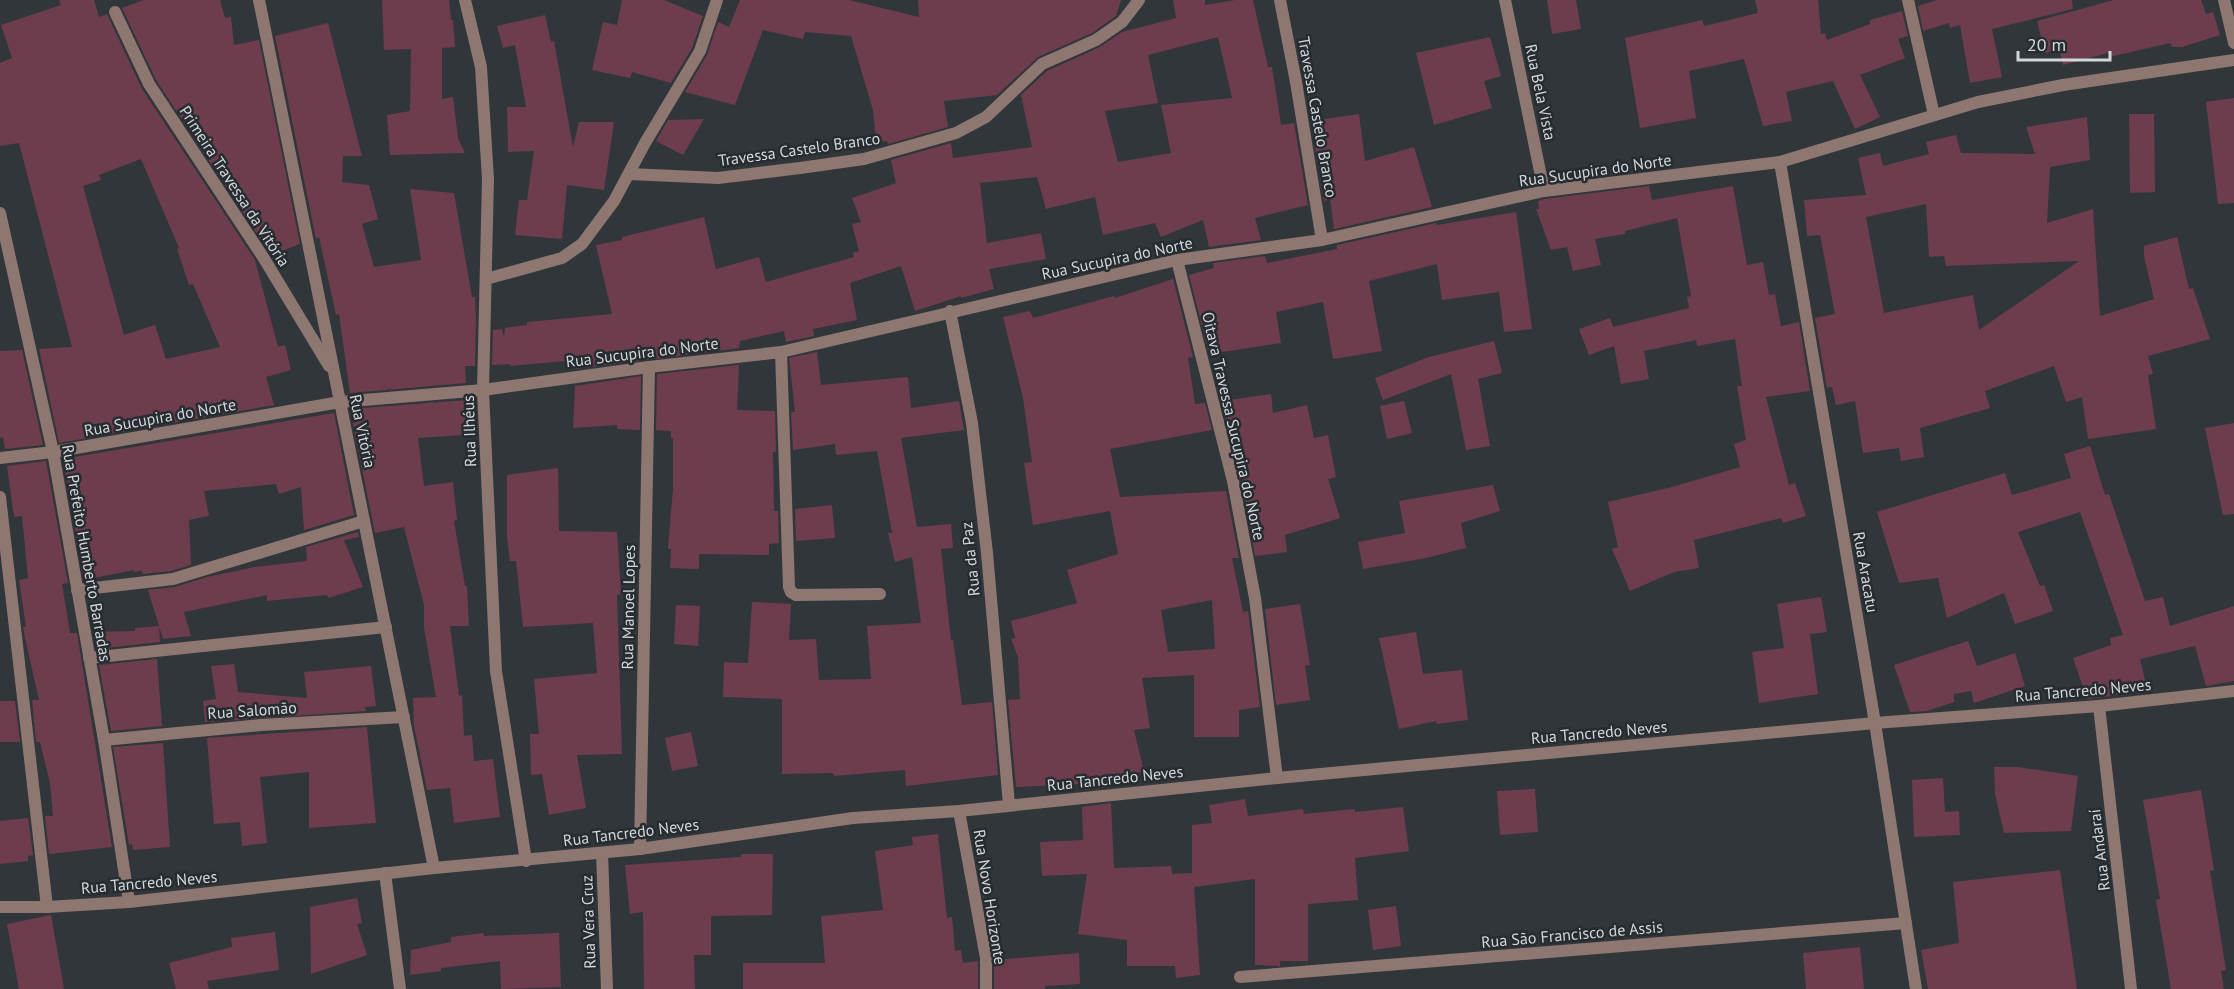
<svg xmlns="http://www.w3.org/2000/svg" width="2234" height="989" viewBox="0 0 2234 989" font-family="'PT Sans',sans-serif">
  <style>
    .building { fill: #6d3d4d; fill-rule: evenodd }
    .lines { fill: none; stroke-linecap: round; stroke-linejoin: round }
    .minor { stroke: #8e7770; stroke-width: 12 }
    .labels { text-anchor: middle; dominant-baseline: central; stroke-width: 5; stroke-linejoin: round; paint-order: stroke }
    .street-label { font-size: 16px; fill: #d4d7da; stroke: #272c31 }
  </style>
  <rect width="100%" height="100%" fill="#31363b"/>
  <!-- building -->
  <g class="building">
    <path d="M 59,0 L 94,0 L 99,17 L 107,14 L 142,89 L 255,260 L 278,347 L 285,345 L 291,370 L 266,377 L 274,405 L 59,443 L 39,349 L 72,347 L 19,143 L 0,146 L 0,63 L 12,58 L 1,25 L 61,5 ZM 141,159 L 179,248 L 177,249 L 189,285 L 193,284 L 220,347 L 166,359 L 155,325 L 124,335 L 83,186 L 101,180 L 99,175 Z"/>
    <path d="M 144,0 L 220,0 L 225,18 L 231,17 L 234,45 L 259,40 L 300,244 L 271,255 L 156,80 L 122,8 Z"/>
    <path d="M 382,0 L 449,0 L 451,20 L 453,20 L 455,47 L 442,48 L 442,99 L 453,97 L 458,138 L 465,153 L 390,155 L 387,115 L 410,111 L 411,49 L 384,50 Z"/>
    <path d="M 622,0 L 664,0 L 703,16 L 692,48 L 671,83 L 632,72 L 630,78 L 592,70 L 603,22 L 617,25 Z"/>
    <path d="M 740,0 L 849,0 L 919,17 L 918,0 L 1121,0 L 1116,16 L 1092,33 L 1038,57 L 997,95 L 944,101 L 948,127 L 888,144 L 887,141 L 876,142 L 873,110 L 851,36 L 805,32 L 803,39 L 763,30 L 735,105 L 685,92 L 707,55 L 718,22 L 729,27 Z"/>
    <path d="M 1173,0 L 1205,0 L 1205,5 L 1235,0 L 1253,0 L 1268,67 L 1272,67 L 1281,125 L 1294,123 L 1308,205 L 1255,218 L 1261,240 L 1209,247 L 1203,220 L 1161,237 L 1155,223 L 1103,235 L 1095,197 L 1046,209 L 1037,177 L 980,183 L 987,243 L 1041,233 L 1046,259 L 989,269 L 994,289 L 961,298 L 961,296 L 915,311 L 901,266 L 850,283 L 857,320 L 813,329 L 814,336 L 786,342 L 784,331 L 740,341 L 739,348 L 576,369 L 576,360 L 510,366 L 510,364 L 492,365 L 493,330 L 502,329 L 504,337 L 505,328 L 527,325 L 527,322 L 612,314 L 596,245 L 622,240 L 622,237 L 704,217 L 716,269 L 759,257 L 766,282 L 854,257 L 853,253 L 859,251 L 852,224 L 861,222 L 852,198 L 896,183 L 891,160 L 951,143 L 953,158 L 1032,147 L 1021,95 L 1047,71 L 1100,47 L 1122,32 L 1176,18 ZM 1218,37 L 1232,98 L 1161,105 L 1171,153 L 1118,162 L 1105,111 L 1158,103 L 1148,55 Z"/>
    <path d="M 1547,0 L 1576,0 L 1581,29 L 1552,34 Z"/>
    <path d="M 1755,0 L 1818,0 L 1821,34 L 1825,33 L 1827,40 L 1870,24 L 1870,20 L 1902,11 L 1908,36 L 1898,39 L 1905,58 L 1860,75 L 1880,117 L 1855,129 L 1833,81 L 1786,92 L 1792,121 L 1763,126 L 1744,59 L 1689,71 L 1696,118 L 1640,128 L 1625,38 L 1702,20 L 1704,26 L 1758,13 Z"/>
    <path d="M 1937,0 L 2072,0 L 2073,9 L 1992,29 L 2002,77 L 1970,83 L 1960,25 L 1950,28 L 1949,23 L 1923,31 L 1918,6 Z"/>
    <path d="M 2114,0 L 2201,0 L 2206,14 L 2213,12 L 2220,35 L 2182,47 L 2172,47 L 2170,43 L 2109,57 L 2108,53 L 2063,65 L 2059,49 L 2045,53 L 2037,21 Z"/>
    <path d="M 545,15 L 551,42 L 554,41 L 573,147 L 579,122 L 614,122 L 604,190 L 567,185 L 562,239 L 515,235 L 519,200 L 527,200 L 534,151 L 508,152 L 507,107 L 526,107 L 515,45 L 503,48 L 497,26 Z"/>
    <path d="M 328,23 L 362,156 L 343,156 L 342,182 L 369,185 L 378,219 L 362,224 L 374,267 L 421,260 L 410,189 L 454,193 L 472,297 L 475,297 L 476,318 L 475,366 L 465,366 L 466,383 L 350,393 L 339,314 L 336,315 L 319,237 L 316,239 L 275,36 Z"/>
    <path d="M 1490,37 L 1501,76 L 1484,81 L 1492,108 L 1434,125 L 1416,53 Z"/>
    <path d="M 2234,98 L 2234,203 L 2218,204 L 2206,102 Z"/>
    <path d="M 1359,114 L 1365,161 L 1414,147 L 1432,207 L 1334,229 L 1330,199 L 1324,201 L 1311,121 Z"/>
    <path d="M 2129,114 L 2154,114 L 2155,192 L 2130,193 Z"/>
    <path d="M 2087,117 L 2090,160 L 2050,167 L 2047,223 L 2093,209 L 2100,316 L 2154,299 L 2144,256 L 2144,246 L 2177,237 L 2189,289 L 2193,288 L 2210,339 L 2148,356 L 2153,374 L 2148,375 L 2156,429 L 2088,439 L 2082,397 L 2066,402 L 2054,366 L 1985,391 L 1990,408 L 1920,428 L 1924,457 L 1901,461 L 1899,448 L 1863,453 L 1855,401 L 1836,405 L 1832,387 L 1827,388 L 1815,318 L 1835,314 L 1820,235 L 1807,236 L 1804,200 L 1866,195 L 1858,158 L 1880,153 L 1883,166 L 1929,154 L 1926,142 L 1956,135 L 1961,153 L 2035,154 L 2026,127 ZM 1926,204 L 1929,257 L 1944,256 L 1946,266 L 2079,261 L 1979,330 L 1973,295 L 1884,313 L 1866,217 Z"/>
    <path d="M 704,119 L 683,155 L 656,141 L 668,120 Z"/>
    <path d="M 1649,186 L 1652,200 L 1733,186 L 1747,265 L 1763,262 L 1769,295 L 1775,294 L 1781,326 L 1799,322 L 1810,391 L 1766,397 L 1789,485 L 1795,483 L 1806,516 L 1783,523 L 1781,518 L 1694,540 L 1699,568 L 1674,572 L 1630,591 L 1612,549 L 1618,547 L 1608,502 L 1672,487 L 1740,467 L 1734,444 L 1746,440 L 1737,386 L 1742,386 L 1735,339 L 1697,346 L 1696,340 L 1644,351 L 1649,379 L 1621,384 L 1614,346 L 1589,355 L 1579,329 L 1610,318 L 1613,327 L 1689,308 L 1687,297 L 1691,296 L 1677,218 L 1625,231 L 1625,234 L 1595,239 L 1601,265 L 1573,271 L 1567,247 L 1551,250 L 1536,209 L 1539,209 L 1538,201 L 1545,199 Z"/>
    <path d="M 1516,212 L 1532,329 L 1504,332 L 1499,292 L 1442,300 L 1437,264 L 1369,281 L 1382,351 L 1333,359 L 1323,302 L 1276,312 L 1281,343 L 1209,354 L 1189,275 L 1214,268 L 1213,263 L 1265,256 L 1267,263 L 1337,249 L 1337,245 L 1436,223 L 1437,225 Z"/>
    <path d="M 1173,279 L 1193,357 L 1188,358 L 1195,404 L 1205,403 L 1212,430 L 1110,449 L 1120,497 L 1226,491 L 1239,558 L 1232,558 L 1243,612 L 1248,611 L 1260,707 L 1239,710 L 1239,737 L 1194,737 L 1194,675 L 1142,678 L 1150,728 L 1134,730 L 1144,771 L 1111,779 L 1111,787 L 1081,790 L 1081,784 L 1016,787 L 1008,700 L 1020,699 L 1018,657 L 1011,639 L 1015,638 L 1011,621 L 1077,603 L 1067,570 L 1118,554 L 1110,511 L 1033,525 L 1024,463 L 1032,462 L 1023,398 L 1003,317 L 1030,311 L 1033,318 L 1114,296 L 1115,298 ZM 1212,600 L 1215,649 L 1168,652 L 1161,610 Z"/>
    <path d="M 1494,341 L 1502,373 L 1478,379 L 1490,446 L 1466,450 L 1451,374 L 1383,400 L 1375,378 L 1429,357 Z"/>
    <path d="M 22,350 L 43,445 L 5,449 L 3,437 L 0,438 L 0,351 Z"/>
    <path d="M 817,352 L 821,385 L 908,377 L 911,408 L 959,401 L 964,430 L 901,438 L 917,527 L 951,524 L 953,548 L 941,549 L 951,640 L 953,640 L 962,705 L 992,702 L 998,775 L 906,786 L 905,770 L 834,776 L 833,773 L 782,774 L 782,699 L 723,697 L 724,662 L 748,663 L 752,602 L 791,604 L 789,640 L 816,639 L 819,680 L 871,679 L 867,626 L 921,623 L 912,557 L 895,562 L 888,533 L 892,533 L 877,451 L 836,455 L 835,444 L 793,450 L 791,412 L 795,412 L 789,358 Z"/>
    <path d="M 739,365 L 737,410 L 775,411 L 776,452 L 773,452 L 774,511 L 778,511 L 779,543 L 769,544 L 769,555 L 699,554 L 699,569 L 670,568 L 671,549 L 668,549 L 673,489 L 673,438 L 671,438 L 671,431 L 656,430 L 657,374 Z"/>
    <path d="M 641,376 L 640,430 L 617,429 L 617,425 L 573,428 L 575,386 Z"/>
    <path d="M 1271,394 L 1273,413 L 1307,405 L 1314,438 L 1328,435 L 1336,477 L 1328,479 L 1340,518 L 1285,535 L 1287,552 L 1255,556 L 1234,431 L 1229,431 L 1221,401 Z"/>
    <path d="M 467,400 L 468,422 L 463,422 L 463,435 L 418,438 L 424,486 L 453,482 L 457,520 L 454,521 L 465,586 L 467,586 L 469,626 L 450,626 L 459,696 L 462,695 L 464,736 L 472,735 L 474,761 L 493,759 L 500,817 L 454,823 L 450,788 L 427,790 L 414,726 L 413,698 L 436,697 L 424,627 L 424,605 L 404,527 L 375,533 L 350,409 Z"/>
    <path d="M 1404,401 L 1412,433 L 1387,439 L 1380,406 Z"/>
    <path d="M 334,413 L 354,515 L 304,530 L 301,487 L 279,494 L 276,484 L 204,491 L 209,516 L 189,520 L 191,565 L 171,571 L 143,574 L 141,571 L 134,572 L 134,570 L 84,580 L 63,459 Z"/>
    <path d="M 2234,423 L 2234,514 L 2223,515 L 2205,428 Z"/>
    <path d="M 2090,446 L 2105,495 L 2109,494 L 2145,601 L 2163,597 L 2170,626 L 2234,606 L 2234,681 L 2206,686 L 2195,646 L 2140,659 L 2147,688 L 2112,696 L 2087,699 L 2073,658 L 2111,645 L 2110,638 L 2123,635 L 2080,512 L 2018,532 L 2040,586 L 2044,585 L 2053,611 L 2015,624 L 2004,593 L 1947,618 L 1938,578 L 1899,583 L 1877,512 L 2005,473 L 2012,495 L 2071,478 L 2064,454 Z"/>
    <path d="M 46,461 L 68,583 L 62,584 L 70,633 L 77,633 L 112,847 L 49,854 L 45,816 L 53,816 L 50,783 L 40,742 L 36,742 L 32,700 L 39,700 L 25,638 L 23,627 L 26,627 L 19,580 L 28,578 L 22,516 L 14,517 L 7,466 Z"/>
    <path d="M 558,468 L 559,531 L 617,532 L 621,594 L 617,595 L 622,754 L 577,755 L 586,808 L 549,815 L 542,774 L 531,775 L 530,734 L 539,734 L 534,679 L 597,673 L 593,623 L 523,627 L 516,561 L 510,561 L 507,537 L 507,475 Z"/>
    <path d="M 1493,485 L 1500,511 L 1461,523 L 1466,548 L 1426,558 L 1363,569 L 1358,542 L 1405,533 L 1399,501 Z"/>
    <path d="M 832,505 L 835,538 L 796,541 L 795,509 Z"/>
    <path d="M 358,532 L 359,537 L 344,540 L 363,587 L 328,598 L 327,595 L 267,601 L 267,595 L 184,612 L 191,636 L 163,639 L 159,626 L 160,642 L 96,649 L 93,632 L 135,631 L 135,628 L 159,626 L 148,590 L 175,587 L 207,577 L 255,567 L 307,561 L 306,547 Z"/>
    <path d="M 1821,597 L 1827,632 L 1810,634 L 1818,694 L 1759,703 L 1752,652 L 1784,648 L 1777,604 Z"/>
    <path d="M 1300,604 L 1310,665 L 1305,666 L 1310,700 L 1276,705 L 1265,609 Z"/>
    <path d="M 676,605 L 700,606 L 698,646 L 674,644 Z"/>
    <path d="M 1416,632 L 1423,674 L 1462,670 L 1468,720 L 1437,724 L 1436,721 L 1399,729 L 1379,638 Z"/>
    <path d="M 1968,641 L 1977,666 L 2015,653 L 2025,686 L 1974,703 L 1971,691 L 1954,694 L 1954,702 L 1927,711 L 1910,712 L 1894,665 Z"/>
    <path d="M 157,659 L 162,726 L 111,731 L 99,665 Z"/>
    <path d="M 234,664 L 238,692 L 307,698 L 304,672 L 371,666 L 376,706 L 365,707 L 366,711 L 205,722 L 203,701 L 216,699 L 211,666 Z"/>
    <path d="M 0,701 L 15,701 L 20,742 L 0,742 Z"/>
    <path d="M 367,727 L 376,823 L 309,828 L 309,772 L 260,777 L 267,843 L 242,846 L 240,822 L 214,824 L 207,738 Z"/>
    <path d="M 691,732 L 698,766 L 672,771 L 665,738 Z"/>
    <path d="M 163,743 L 170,847 L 133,850 L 132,844 L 129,845 L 113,747 Z"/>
    <path d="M 1994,767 L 2018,767 L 2078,776 L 2071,831 L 2004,833 L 1995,794 Z"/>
    <path d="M 1943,778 L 1945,812 L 1959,811 L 1960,835 L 1914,837 L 1912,780 Z"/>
    <path d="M 1535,789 L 1538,832 L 1500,835 L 1497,791 Z"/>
    <path d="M 2201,790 L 2214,870 L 2210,871 L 2226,970 L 2221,971 L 2224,989 L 2171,989 L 2156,900 L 2160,899 L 2143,800 Z"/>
    <path d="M 1245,799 L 1248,816 L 1303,809 L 1304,814 L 1355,809 L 1355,812 L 1403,807 L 1409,851 L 1355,858 L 1358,900 L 1308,904 L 1308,961 L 1280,961 L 1280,966 L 1255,965 L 1255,879 L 1194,887 L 1200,975 L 1176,978 L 1175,966 L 1127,966 L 1127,940 L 1078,934 L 1087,874 L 1042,876 L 1040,842 L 1083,840 L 1082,807 L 1111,803 L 1114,868 L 1171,866 L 1172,874 L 1192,873 L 1192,825 L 1212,823 L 1209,805 Z"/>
    <path d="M 28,818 L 33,855 L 28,856 L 28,861 L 0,864 L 0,821 Z"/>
    <path d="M 938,834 L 947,918 L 952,917 L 955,951 L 961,950 L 963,963 L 978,961 L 978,989 L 743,989 L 743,963 L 825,963 L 821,916 L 883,910 L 875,851 L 913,845 L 912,837 Z"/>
    <path d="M 741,854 L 773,854 L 772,915 L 711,916 L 711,955 L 694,955 L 695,989 L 644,989 L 643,912 L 630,914 L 625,865 L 741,857 Z"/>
    <path d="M 2060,870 L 2077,989 L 1928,989 L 1921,950 L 1959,943 L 1953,882 Z"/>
    <path d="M 357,898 L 362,923 L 357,924 L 367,955 L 311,974 L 310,907 Z"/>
    <path d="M 1396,906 L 1401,946 L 1373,950 L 1368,910 Z"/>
    <path d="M 51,915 L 64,989 L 19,989 L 7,924 Z"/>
    <path d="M 275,932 L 279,970 L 207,981 L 209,989 L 176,989 L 169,963 L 232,947 L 231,938 Z"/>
    <path d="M 483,933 L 484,936 L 559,933 L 561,987 L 501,989 L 500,961 L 441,968 L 441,971 L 410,975 L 411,950 L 451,942 L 451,937 Z"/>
    <path d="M 1860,947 L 1864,989 L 1806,989 L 1803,953 Z"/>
    <path d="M 1079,953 L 1080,984 L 1045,986 L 1045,989 L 994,989 L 994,960 Z"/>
  </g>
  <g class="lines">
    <!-- minor -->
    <g class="minor">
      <path d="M 259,0 L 434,868"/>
      <path d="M 465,0 L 481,67 L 488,179 L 483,390 L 496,671 L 526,861"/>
      <path d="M 1280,0 L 1296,82 L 1322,240"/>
      <path d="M 1505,0 L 1544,191"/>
      <path d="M 1908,0 L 1934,115"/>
      <path d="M 2224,0 L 2234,43"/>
      <path d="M 115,12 L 149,84 L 263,257 L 329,366"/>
      <path d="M 1780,162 L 1875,723 L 1916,989"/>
      <path d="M 629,174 L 718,178 L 800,168 L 864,159 L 956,133 L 986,117 L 1042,64 L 1096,40 L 1122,22 L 1139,0"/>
      <path d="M 0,213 L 53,452 L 104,740 L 129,902"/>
      <path d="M 1177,260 L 1233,481 L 1255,598 L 1277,778"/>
      <path d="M 486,279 L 562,258 L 582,244 L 614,201 L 645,143 L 700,51 L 717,0"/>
      <path d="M 950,311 L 972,423 L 987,553 L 1009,805"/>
      <path d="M 781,352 L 789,587 L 791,592 L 796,595 L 880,594"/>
      <path d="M 0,458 L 53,452 L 340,402 L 483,390 L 649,367 L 781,352 L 1177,260 L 1322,240 L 1544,191 L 1780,162 L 1978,102 L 2063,85 L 2234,60"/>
      <path d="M 0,497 L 47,907"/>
      <path d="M 77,590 L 173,579 L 364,521"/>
      <path d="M 89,658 L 386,627"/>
      <path d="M 2099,706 L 2131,989"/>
      <path d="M 104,740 L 261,725 L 404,717"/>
      <path d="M 959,811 L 986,958 L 986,989"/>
      <path d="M 640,849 L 649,367"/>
      <path d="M 602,853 L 607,989"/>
      <path d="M 385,873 L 400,989"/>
      <path d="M 0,907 L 47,907 L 129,902 L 434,868 L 640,849 L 853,818 L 959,811 L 1277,778 L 1875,723 L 2099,706 L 2234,691"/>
      <path d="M 1240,977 L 1906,923"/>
    </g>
  </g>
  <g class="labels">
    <!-- street labels -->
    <g class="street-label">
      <text transform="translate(1541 92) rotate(78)">Rua Bela Vista</text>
      <text transform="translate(1318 117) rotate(80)">Travessa Castelo Branco</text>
      <text transform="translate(799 149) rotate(-8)">Travessa Castelo Branco</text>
      <text transform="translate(1595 170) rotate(-8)">Rua Sucupira do Norte</text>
      <text transform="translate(235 186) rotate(57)">Primeira Travessa da Vitória</text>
      <text transform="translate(1117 258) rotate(-12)">Rua Sucupira do Norte</text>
      <text transform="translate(642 352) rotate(-7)">Rua Sucupira do Norte</text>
      <text transform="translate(160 417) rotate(-10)">Rua Sucupira do Norte</text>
      <text transform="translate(1234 426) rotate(77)">Oitava Travessa Sucupira do Norte</text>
      <text transform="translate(363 431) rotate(78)">Rua Vitória</text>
      <text transform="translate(469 431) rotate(-92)">Rua Ilhéus</text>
      <text transform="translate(87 553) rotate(80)">Rua Prefeito Humberto Barradas</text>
      <text transform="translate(970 559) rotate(-96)">Rua da Paz</text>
      <text transform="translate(1866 572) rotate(80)">Rua Aracatu</text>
      <text transform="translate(628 607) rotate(-89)">Rua Manoel Lopes</text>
      <text transform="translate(2083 690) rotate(-5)">Rua Tancredo Neves</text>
      <text transform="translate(252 710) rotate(-4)">Rua Salomão</text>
      <text transform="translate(1599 732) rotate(-5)">Rua Tancredo Neves</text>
      <text transform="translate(1115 778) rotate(-6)">Rua Tancredo Neves</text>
      <text transform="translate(631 832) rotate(-7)">Rua Tancredo Neves</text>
      <text transform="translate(2099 850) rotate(-97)">Rua Andaraí</text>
      <text transform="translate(149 882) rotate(-5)">Rua Tancredo Neves</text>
      <text transform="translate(990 897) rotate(81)">Rua Novo Horizonte</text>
      <text transform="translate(588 922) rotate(-92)">Rua Vera Cruz</text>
      <text transform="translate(1572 934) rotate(-5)">Rua São Francisco de Assis</text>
    </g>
  </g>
  <!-- scale -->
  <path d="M2018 51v9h92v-9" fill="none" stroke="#d4d7da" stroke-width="3"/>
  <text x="2027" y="51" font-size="18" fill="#d4d7da" stroke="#272c31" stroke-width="4.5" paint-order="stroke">20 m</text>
</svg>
